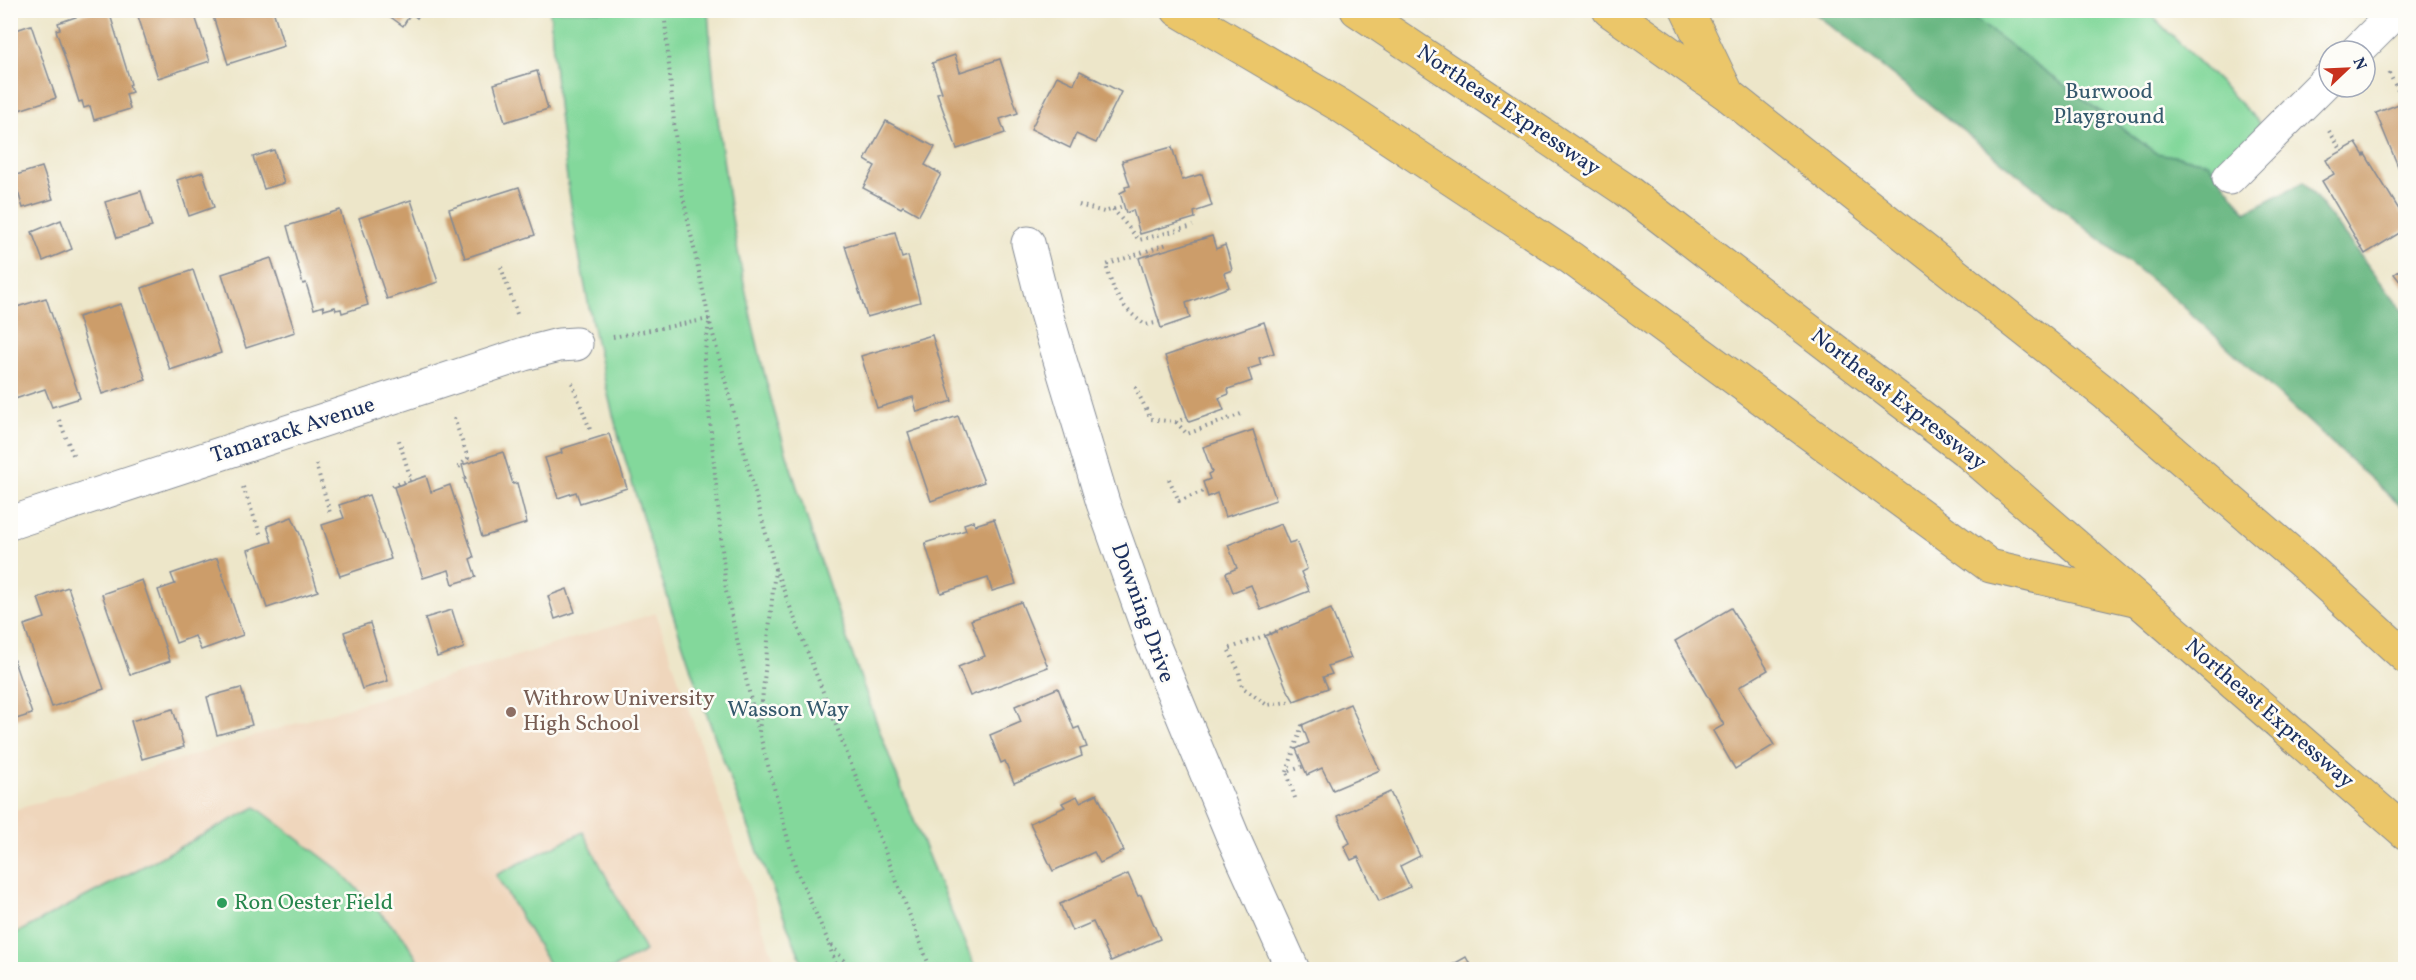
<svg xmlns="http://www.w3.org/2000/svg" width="2416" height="980" viewBox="0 0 2416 980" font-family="Vollkorn,serif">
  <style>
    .built { fill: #efd6bc }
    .green { fill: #83d89b; stroke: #4f847c; stroke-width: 1.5 }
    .forest { fill: #6ab883; stroke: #427470; stroke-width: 1.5 }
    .building { fill: #cc9d6b }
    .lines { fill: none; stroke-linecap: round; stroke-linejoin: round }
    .minor-casing { stroke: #848a94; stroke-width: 35 }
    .highway-casing { stroke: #848a94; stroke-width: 35 }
    .path { stroke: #848a94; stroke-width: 4; stroke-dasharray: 1.5 4.5; stroke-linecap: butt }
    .minor { stroke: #fff; stroke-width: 33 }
    .highway { stroke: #ebc669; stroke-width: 33 }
    .education-dot { fill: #8d6e63; stroke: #fdfcf7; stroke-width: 2 }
    .leisure-dot { fill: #2e9e5b; stroke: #fdfcf7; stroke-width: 2 }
    .labels { text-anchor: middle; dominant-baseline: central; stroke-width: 5; stroke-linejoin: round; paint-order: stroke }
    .park-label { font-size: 22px; fill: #35596d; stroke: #fdfcf7 }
    .street-label { font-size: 22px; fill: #1b2f5e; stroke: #fdfcf7 }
    .education-label { font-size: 22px; fill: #785e54; stroke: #fdfcf7; text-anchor: start }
    .leisure-label { font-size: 22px; fill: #27864d; stroke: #fdfcf7; text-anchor: start }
  </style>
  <rect width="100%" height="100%" fill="#fdfcf7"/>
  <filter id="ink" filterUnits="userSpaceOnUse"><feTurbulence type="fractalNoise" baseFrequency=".0167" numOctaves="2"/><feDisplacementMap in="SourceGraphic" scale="12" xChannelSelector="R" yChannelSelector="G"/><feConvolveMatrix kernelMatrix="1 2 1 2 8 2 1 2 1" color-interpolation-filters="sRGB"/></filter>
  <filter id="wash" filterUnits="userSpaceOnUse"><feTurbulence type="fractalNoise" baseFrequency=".008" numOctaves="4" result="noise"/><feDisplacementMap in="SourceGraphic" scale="24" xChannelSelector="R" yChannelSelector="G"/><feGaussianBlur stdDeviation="1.35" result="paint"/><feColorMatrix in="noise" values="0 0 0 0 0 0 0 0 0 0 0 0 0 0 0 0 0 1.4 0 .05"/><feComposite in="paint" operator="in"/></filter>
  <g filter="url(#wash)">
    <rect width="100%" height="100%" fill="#ede6c9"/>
    <!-- built -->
    <path class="built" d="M 656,613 L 771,951 L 779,969 L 11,970 L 11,811 Z"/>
    <!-- green -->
    <g class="green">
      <path d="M 550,11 L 708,11 C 717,144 738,277 773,407 C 790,468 810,529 830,589 C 873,718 921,845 976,969 L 805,969 C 754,844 705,718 665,589 C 643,518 620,449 604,377 C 576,256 558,134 550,11 Z"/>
      <path d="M 1834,11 L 2147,11 L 2272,135 L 2229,178 L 2189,169 Z"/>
      <path d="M 256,807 L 339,870 L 405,939 L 423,969 L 11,969 L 11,936 Z"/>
      <path d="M 583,832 L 645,951 L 612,969 L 552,969 L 496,875 Z"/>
    </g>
    <!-- forest -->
    <path class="forest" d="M 1812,11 L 1964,11 L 2156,153 L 2208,162 L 2246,212 L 2304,182 L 2405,314 L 2405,510 L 2174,298 Z"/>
    <g id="blocks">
      <!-- building -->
      <g class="building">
        <path d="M 96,10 L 102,10 L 103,13 L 109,11 L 131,84 L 129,85 L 132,92 L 126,94 L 130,109 L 94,120 L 90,106 L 84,108 L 82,101 L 79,102 L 56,30 L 60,29 L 58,23 Z"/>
        <path d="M 136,10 L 193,10 L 210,61 L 158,78 Z"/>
        <path d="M 211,10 L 273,10 L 284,46 L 228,64 Z"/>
        <path d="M 381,10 L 422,10 L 417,18 L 411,13 L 403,26 Z"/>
        <path d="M 31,25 L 56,98 L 10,113 L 10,32 Z"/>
        <path d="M 955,55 L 960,72 L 1000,59 L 1018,113 L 1000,119 L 1005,133 L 957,149 L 937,93 L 942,92 L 932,63 Z"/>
        <path d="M 537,71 L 548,109 L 505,122 L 494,84 Z"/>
        <path d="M 1080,71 L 1121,92 L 1096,143 L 1076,134 L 1070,148 L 1031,129 L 1057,76 L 1074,84 Z"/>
        <path d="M 2406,101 L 2406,174 L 2402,176 L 2376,113 Z"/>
        <path d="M 886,121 L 935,147 L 925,165 L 941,174 L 919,215 L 903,206 L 901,208 L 863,188 L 875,166 L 865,160 Z"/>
        <path d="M 2356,143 L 2364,156 L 2365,154 L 2406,221 L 2406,229 L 2365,254 L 2322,181 L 2334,174 L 2326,160 Z"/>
        <path d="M 1172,147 L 1182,180 L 1202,174 L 1212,206 L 1194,212 L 1195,218 L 1140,234 L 1133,210 L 1126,213 L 1120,193 L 1126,190 L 1125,187 L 1130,186 L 1122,161 Z"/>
        <path d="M 274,150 L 284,183 L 264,189 L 253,157 Z"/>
        <path d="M 42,167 L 53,199 L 23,208 L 13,176 Z"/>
        <path d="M 203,172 L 214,207 L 189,216 L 177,180 Z"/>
        <path d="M 519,187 L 535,235 L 465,258 L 449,209 Z"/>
        <path d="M 141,191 L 152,227 L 117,238 L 105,202 Z"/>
        <path d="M 411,200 L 438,282 L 387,299 L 359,218 Z"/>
        <path d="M 340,210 L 368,305 L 342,313 L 341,309 L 336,310 L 335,307 L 324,310 L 323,306 L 314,309 L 306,283 L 303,284 L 287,226 Z"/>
        <path d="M 61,220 L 72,249 L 43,261 L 32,232 Z"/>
        <path d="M 895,232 L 902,258 L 908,256 L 920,302 L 867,317 L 845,246 Z"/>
        <path d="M 1212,236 L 1216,249 L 1225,245 L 1228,254 L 1232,270 L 1224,273 L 1229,287 L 1186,303 L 1190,318 L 1161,328 L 1139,258 Z"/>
        <path d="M 271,258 L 295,332 L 246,348 L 222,274 Z"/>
        <path d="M 2406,266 L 2406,289 L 2394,274 Z"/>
        <path d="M 193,270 L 221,353 L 170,370 L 142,288 Z"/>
        <path d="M 46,298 L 80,398 L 52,407 L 45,389 L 12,400 L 10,396 L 10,309 Z"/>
        <path d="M 121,304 L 146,380 L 102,394 L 78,317 Z"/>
        <path d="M 1264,322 L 1274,353 L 1259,358 L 1261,365 L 1248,369 L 1252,381 L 1228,389 L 1229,394 L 1219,398 L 1224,410 L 1189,422 L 1165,356 Z"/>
        <path d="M 932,335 L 952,401 L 917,412 L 913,397 L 877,408 L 861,356 Z"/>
        <path d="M 958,416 L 984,482 L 931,501 L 908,433 Z"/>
        <path d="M 1253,430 L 1276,500 L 1225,517 L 1217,493 L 1208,497 L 1203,482 L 1210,479 L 1208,474 L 1212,472 L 1203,447 Z"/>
        <path d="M 609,434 L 627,488 L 580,503 L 576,492 L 558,498 L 545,458 L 562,453 L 561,449 Z"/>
        <path d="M 503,452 L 513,484 L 517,483 L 527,523 L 482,537 L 464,479 L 466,479 L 462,465 Z"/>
        <path d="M 426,476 L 431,492 L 450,485 L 474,557 L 470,559 L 476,577 L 453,584 L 449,570 L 423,578 L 394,487 Z"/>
        <path d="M 369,495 L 391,559 L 340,576 L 322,525 L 344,518 L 339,505 Z"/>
        <path d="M 292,517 L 300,534 L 318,591 L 267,608 L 248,550 L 272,542 L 267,526 Z"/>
        <path d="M 994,519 L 1016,584 L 992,591 L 988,578 L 941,593 L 925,543 L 966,530 L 964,524 L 973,521 L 975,525 Z"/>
        <path d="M 1281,524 L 1289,543 L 1296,541 L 1307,569 L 1301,572 L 1309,591 L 1261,610 L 1251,585 L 1233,592 L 1226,573 L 1237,568 L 1228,545 Z"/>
        <path d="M 217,558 L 243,635 L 201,650 L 195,636 L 176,643 L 158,590 L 175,584 L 171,574 Z"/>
        <path d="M 142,580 L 170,661 L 130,675 L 102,594 Z"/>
        <path d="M 68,587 L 104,689 L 52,707 L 24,625 L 45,618 L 38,598 Z"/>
        <path d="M 567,589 L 575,612 L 555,619 L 548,596 Z"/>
        <path d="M 1021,602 L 1048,667 L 970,696 L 958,667 L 985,656 L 971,620 Z"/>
        <path d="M 1731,608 L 1768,670 L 1739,687 L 1774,745 L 1735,769 L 1713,731 L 1724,725 L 1675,641 Z"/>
        <path d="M 1331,609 L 1351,658 L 1328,666 L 1332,674 L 1323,677 L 1328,688 L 1294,701 L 1286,687 L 1265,636 Z"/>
        <path d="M 452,610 L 464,648 L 437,657 L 425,618 Z"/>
        <path d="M 370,623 L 388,681 L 362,689 L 344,632 Z"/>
        <path d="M 10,649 L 32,714 L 10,721 Z"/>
        <path d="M 241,688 L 252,725 L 217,735 L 207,697 Z"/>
        <path d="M 1058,688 L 1074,729 L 1079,727 L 1087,747 L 1080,749 L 1082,756 L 1014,783 L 1005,761 L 1001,763 L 990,735 L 1021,722 L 1015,706 Z"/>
        <path d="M 1350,704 L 1380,770 L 1333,790 L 1322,768 L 1307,775 L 1296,749 L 1309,743 L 1302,725 Z"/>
        <path d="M 173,709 L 184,747 L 142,759 L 131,721 Z"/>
        <path d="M 1390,792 L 1420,856 L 1400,866 L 1410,887 L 1379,901 L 1358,857 L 1351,860 L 1344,846 L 1350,843 L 1338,816 Z"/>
        <path d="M 1097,794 L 1124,851 L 1100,863 L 1094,852 L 1053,871 L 1030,823 L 1065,807 L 1062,803 L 1077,796 L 1080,802 Z"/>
        <path d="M 1128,874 L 1138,896 L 1141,895 L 1160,939 L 1111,961 L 1093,922 L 1072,931 L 1060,904 Z"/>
        <path d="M 1466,957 L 1473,970 L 1443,970 Z"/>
      </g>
    </g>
  </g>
  <g filter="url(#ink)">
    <use href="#blocks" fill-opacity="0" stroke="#848a94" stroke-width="1.5"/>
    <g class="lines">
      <!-- minor casing -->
      <g class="minor-casing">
        <g id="minor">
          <path d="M 2357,51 L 2398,10"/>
          <path d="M 2229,178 L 2329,78"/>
          <path d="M 1028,243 L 1045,310 L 1103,503 L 1153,644 L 1233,837 L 1293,970"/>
          <path d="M 10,523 L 524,354 L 559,345 L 576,344"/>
        </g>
      </g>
      <!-- highway casing -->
      <g class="highway-casing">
        <g id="highway">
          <path d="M 1178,10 L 1341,106 L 1571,258 L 1990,566 L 2134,599"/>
          <path d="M 1357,10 L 1624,189 L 1969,453 L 2406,833"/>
          <path d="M 1609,10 L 1727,94 L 2105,393 L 2304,564 L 2406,657"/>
          <path d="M 1687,10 L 1727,93"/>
        </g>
      </g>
      <!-- path -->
      <g class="path">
        <path d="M 664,10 L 679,178 L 709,319 L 775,568 L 931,970"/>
        <path d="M 2389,73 L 2404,102"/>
        <path d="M 2329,131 L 2342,151"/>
        <path d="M 1079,205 L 1104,212 L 1124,206"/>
        <path d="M 1113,209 L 1139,240 L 1193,226"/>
        <path d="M 501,267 L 517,314"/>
        <path d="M 1160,322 L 1145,325 C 1120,306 1114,294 1106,265 L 1167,244"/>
        <path d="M 709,323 L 704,358 L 726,591 L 757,727"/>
        <path d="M 613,337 L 709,319"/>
        <path d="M 572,383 L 591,432"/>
        <path d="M 1135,387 L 1151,419 L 1176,422 L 1188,417"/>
        <path d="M 454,418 L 468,458 L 456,470"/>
        <path d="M 59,420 L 74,457"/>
        <path d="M 1176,422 L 1187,434 L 1244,413"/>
        <path d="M 316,464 L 330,513"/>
        <path d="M 1169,479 L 1179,501 L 1206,490"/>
        <path d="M 392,486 L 411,480 L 398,437"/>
        <path d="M 243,487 L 261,536"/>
        <path d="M 775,569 L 759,732 L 796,869 L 828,941 L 852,970"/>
        <path d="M 1288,627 L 1228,649 L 1238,669 L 1242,687 L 1267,705 L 1294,701"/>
        <path d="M 1287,772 L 1302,725"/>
        <path d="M 1295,798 L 1287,772 L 1304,766"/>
        <path d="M 829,945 L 838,970"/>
      </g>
      <!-- minor -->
      <use href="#minor" class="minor"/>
      <!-- highway -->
      <use href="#highway" class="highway"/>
    </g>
  </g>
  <!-- markers -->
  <circle class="education-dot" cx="511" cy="712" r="6"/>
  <circle class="leisure-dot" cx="222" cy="903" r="6"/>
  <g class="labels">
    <!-- park labels -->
    <g class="park-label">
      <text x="2109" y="92">Burwood<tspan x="2109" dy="25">Playground</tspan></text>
      <text x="788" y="710">Wasson Way</text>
    </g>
    <!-- street labels -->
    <g class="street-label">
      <text transform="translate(1508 111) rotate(34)">Northeast Expressway</text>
      <text transform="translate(1898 400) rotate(38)">Northeast Expressway</text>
      <text transform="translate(293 431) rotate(-18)">Tamarack Avenue</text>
      <text transform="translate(1142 613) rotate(70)">Downing Drive</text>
      <text transform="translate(2269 714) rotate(41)">Northeast Expressway</text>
    </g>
    <!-- education labels -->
    <g class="education-label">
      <text x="523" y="699">Withrow University<tspan x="523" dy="25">High School</tspan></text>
    </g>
    <!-- leisure labels -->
    <g class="leisure-label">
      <text x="234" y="903">Ron Oester Field</text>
    </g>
  </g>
  <!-- margin -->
  <rect width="2416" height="980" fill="none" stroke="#fdfcf7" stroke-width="36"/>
  <!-- north arrow -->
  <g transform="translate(2347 69) rotate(67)"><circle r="28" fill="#fdfcf7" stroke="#a3aaba" stroke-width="1.5"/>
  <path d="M0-4.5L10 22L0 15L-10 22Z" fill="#c8321e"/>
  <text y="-9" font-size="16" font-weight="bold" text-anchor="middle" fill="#1b2f5e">N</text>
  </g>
</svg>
